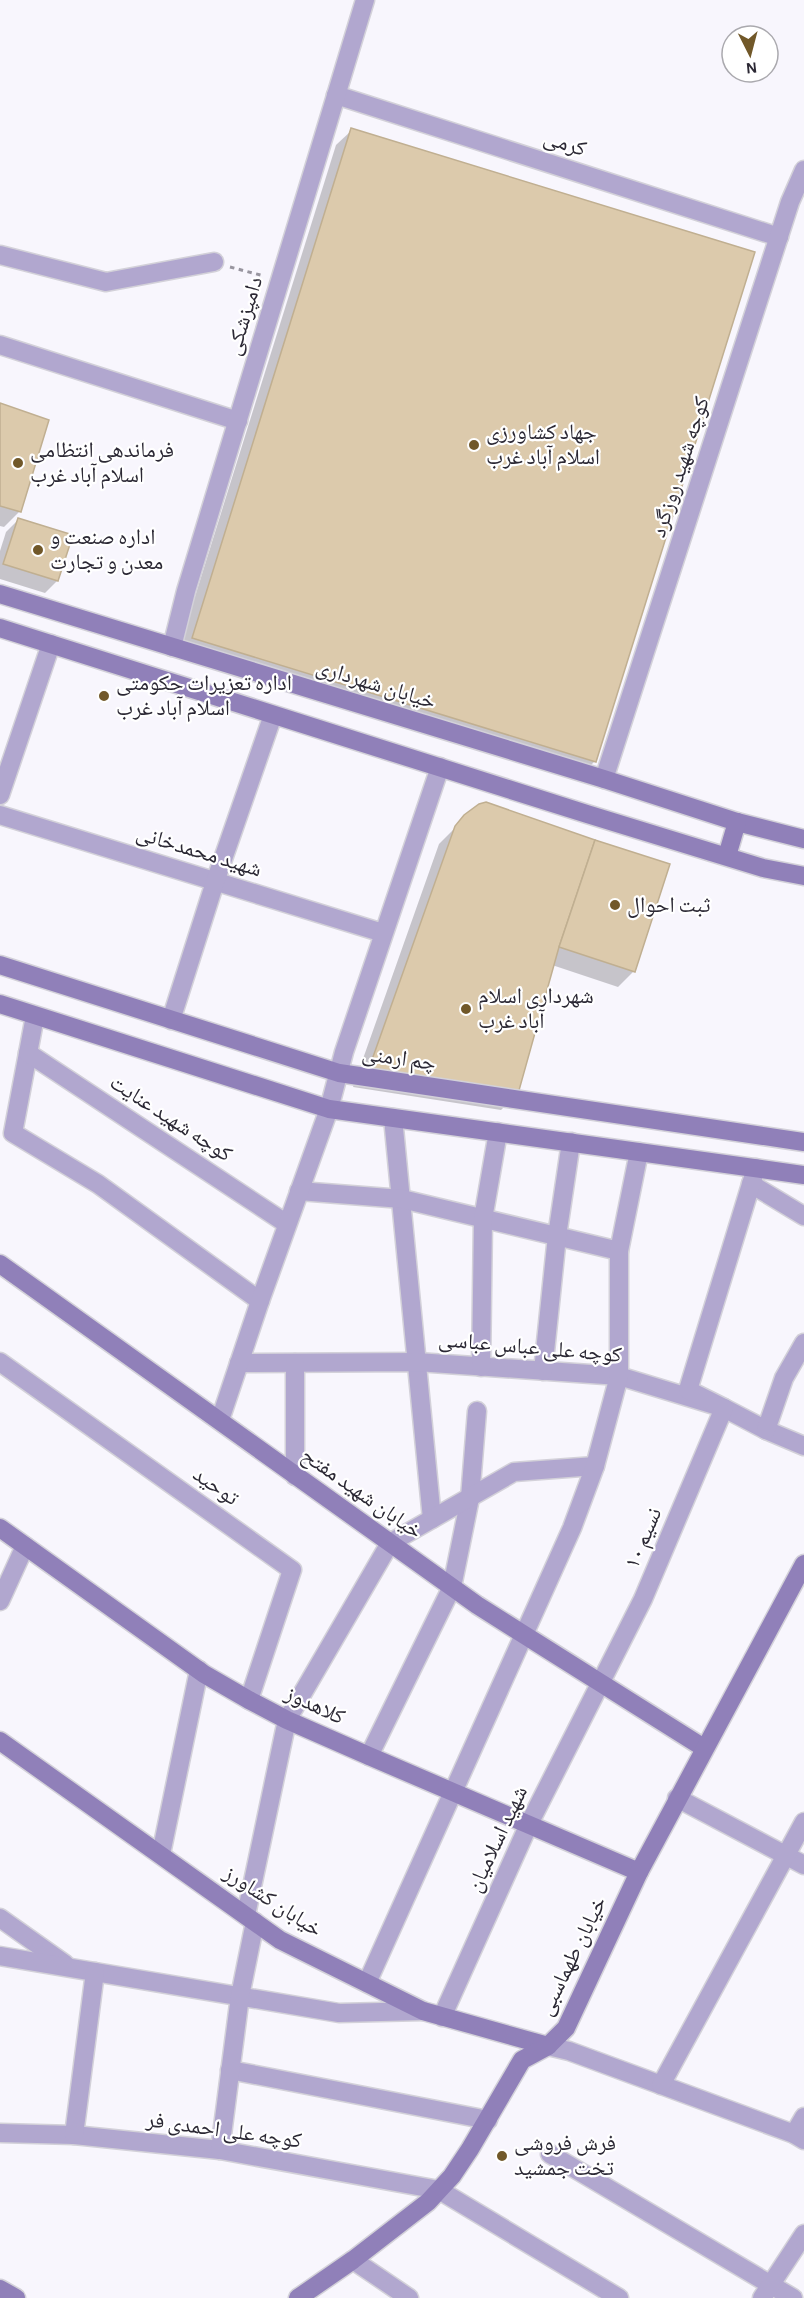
<svg xmlns="http://www.w3.org/2000/svg" width="804" height="2298" viewBox="0 0 804 2298" font-family="'Alegreya Sans','Noto Naskh Arabic',sans-serif">
  <style>
    .shadow { fill: #0003 }
    .building { fill: #dccaac; stroke: #c0af91; stroke-width: 1.5 }
    .lines { fill: none; stroke-linecap: round; stroke-linejoin: round }
    .street-casing { stroke: #d3d1d9; stroke-width: 21 }
    .secondary-casing { stroke: #d3d1d9; stroke-width: 21 }
    .path { stroke: #98959f; stroke-width: 3; stroke-dasharray: 4.5 4.5; stroke-linecap: butt }
    .street { stroke: #b1a7cf; stroke-width: 18 }
    .secondary { stroke: #9080b9; stroke-width: 18 }
    .poi-dot { fill: #715829; stroke: #fff; stroke-width: 2 }
    .labels { text-anchor: middle; dominant-baseline: central; stroke-width: 4.5; stroke-linejoin: round; paint-order: stroke }
    .street-label { font-size: 22px; fill: #2b2834; stroke: #fff }
    .poi-label { font-size: 22px; fill: #2b2834; stroke: #fff; text-anchor: start }
  </style>
  <rect width="100%" height="100%" fill="#f8f6fd"/>
  <!-- shadow -->
  <g class="shadow">
    <path d="M 352,130 L 595,761 L 579,777 L 177,654 L 336,145 Z"/>
    <path d="M 0,405 L 20,511 L 4,527 L 0,526 Z"/>
    <path d="M 18,520 L 71,536 L 57,581 L 45,593 L 0,579 L 0,551 L 6,532 Z"/>
    <path d="M 473,810 L 634,971 L 618,987 L 552,965 L 517,1094 L 501,1110 L 353,1087 L 439,844 Z"/>
  </g>
  <!-- building -->
  <g class="building">
    <path d="M 351,128 L 755,252 L 596,762 L 192,638 Z"/>
    <path d="M 0,403 L 49,420 L 21,512 L 0,506 Z"/>
    <path d="M 18,518 L 73,535 L 58,581 L 3,564 Z"/>
    <path d="M 486,802 L 595,840 L 559,947 L 518,1094 L 368,1071 L 455,826 L 464,815 L 479,804 Z"/>
    <path d="M 595,840 L 670,864 L 635,972 L 559,947 Z"/>
  </g>
  <g class="lines">
    <!-- street casing -->
    <g class="street-casing">
      <g id="street">
        <path d="M 336,95 L 779,237"/>
        <path d="M 0,255 L 106,282 L 214,262"/>
        <path d="M 0,345 L 238,421"/>
        <path d="M 172,647 L 186,591 L 365,0"/>
        <path d="M 604,779 L 790,202 L 804,170"/>
        <path d="M 0,795 L 51,644"/>
        <path d="M 0,815 L 383,933"/>
        <path d="M 35,1016 L 13,1133 L 98,1184 L 260,1301"/>
        <path d="M 171,1020 L 215,882 L 273,715"/>
        <path d="M 28,1053 L 287,1224"/>
        <path d="M 393,1118 L 432,1519"/>
        <path d="M 751,1184 L 804,1216"/>
        <path d="M 299,1191 L 402,1199 L 619,1251"/>
        <path d="M 0,1362 L 292,1570 L 249,1700"/>
        <path d="M 239,1363 L 417,1362 L 619,1376 L 724,1408 L 766,1430 L 804,1446"/>
        <path d="M 481,1367 L 483,1219 L 498,1132"/>
        <path d="M 543,1371 L 557,1236 L 571,1142"/>
        <path d="M 220,1420 L 260,1301 L 329,1109 L 344,1052 L 440,767"/>
        <path d="M 766,1430 L 784,1378 L 804,1343"/>
        <path d="M 295,1476 L 295,1363"/>
        <path d="M 0,1601 L 25,1546"/>
        <path d="M 369,1756 L 452,1587 L 470,1498 L 477,1411"/>
        <path d="M 677,1798 L 804,1865"/>
        <path d="M 161,1854 L 199,1670"/>
        <path d="M 246,1915 L 287,1720 L 390,1543 L 514,1472 L 595,1466"/>
        <path d="M 0,1918 L 65,1964"/>
        <path d="M 0,1956 L 339,2013 L 423,2011"/>
        <path d="M 367,1983 L 572,1528 L 595,1466 L 619,1376 L 619,1251 L 639,1152"/>
        <path d="M 442,2017 L 529,1824 L 643,1599 L 724,1408 L 688,1390 L 756,1168"/>
        <path d="M 548,2046 L 569,2051 L 794,2134 L 804,2140"/>
        <path d="M 230,2070 L 488,2120"/>
        <path d="M 661,2085 L 804,1822"/>
        <path d="M 0,2133 L 74,2135 L 220,2150 L 439,2190 L 619,2298"/>
        <path d="M 794,2134 L 804,2117"/>
        <path d="M 74,2135 L 95,1972"/>
        <path d="M 220,2150 L 240,1996 L 255,1922"/>
        <path d="M 550,2154 L 793,2298"/>
        <path d="M 353,2260 L 409,2298"/>
        <path d="M 762,2298 L 804,2234"/>
      </g>
    </g>
    <!-- secondary casing -->
    <g class="secondary-casing">
      <g id="secondary">
        <path d="M 0,594 L 604,779 L 737,822 L 804,839"/>
        <path d="M 0,628 L 587,814 L 763,868 L 804,876"/>
        <path d="M 727,856 L 737,822"/>
        <path d="M 0,965 L 339,1073 L 804,1142"/>
        <path d="M 0,1004 L 329,1109 L 804,1175"/>
        <path d="M 0,1264 L 477,1605 L 704,1748"/>
        <path d="M 0,1528 L 204,1674 L 249,1700 L 287,1720 L 369,1756 L 639,1872"/>
        <path d="M 0,1741 L 280,1940 L 423,2011 L 548,2046"/>
        <path d="M 0,2289 L 16,2298"/>
        <path d="M 298,2298 L 353,2260 L 428,2202 L 452,2176 L 470,2149 L 522,2060 L 548,2046 L 566,2028 L 639,1872 L 804,1564"/>
      </g>
    </g>
    <!-- path -->
    <path class="path" d="M 230,267 L 264,276"/>
    <!-- street -->
    <use href="#street" class="street"/>
    <!-- secondary -->
    <use href="#secondary" class="secondary"/>
  </g>
  <!-- markers -->
  <g class="poi-dot">
    <circle cx="474" cy="445" r="6"/>
    <circle cx="18" cy="463" r="6"/>
    <circle cx="38" cy="550" r="6"/>
    <circle cx="104" cy="696" r="6"/>
    <circle cx="615" cy="905" r="6"/>
    <circle cx="466" cy="1009" r="6"/>
    <circle cx="502" cy="2156" r="6"/>
  </g>
  <g class="labels">
    <!-- street labels -->
    <g class="street-label">
      <text transform="translate(565 143) rotate(18)">کرمی</text>
      <text transform="translate(244 316) rotate(-73)">دامپزشکی</text>
      <text transform="translate(680 467) rotate(-72)">کوچه شهید روزگرد</text>
      <text transform="translate(376 684) rotate(17)">خیابان شهرداری</text>
      <text transform="translate(199 851) rotate(17)">شهید محمدخانی</text>
      <text transform="translate(399 1058) rotate(8)">چم ارمنی</text>
      <text transform="translate(171 1118) rotate(33)">کوچه شهید عنایت</text>
      <text transform="translate(530 1347) rotate(5)">کوچه علی عباس عباسی</text>
      <text transform="translate(216 1486) rotate(35)">توحید</text>
      <text transform="translate(362 1493) rotate(35)">خیابان شهید مفتح</text>
      <text transform="translate(643 1538) rotate(-67)">نسیم ۱۰</text>
      <text transform="translate(315 1705) rotate(25)">کلاهدوز</text>
      <text transform="translate(497 1839) rotate(-65)">شهید اسلامیان</text>
      <text transform="translate(273 1901) rotate(33)">خیابان کشاورز</text>
      <text transform="translate(572 1956) rotate(-64)">خیابان طهماسبی</text>
      <text transform="translate(224 2130) rotate(8)">کوچه علی احمدی فر</text>
    </g>
    <!-- poi labels -->
    <g class="poi-label">
      <text x="486" y="432">جهاد کشاورزی<tspan x="486" dy="25">اسلام آباد غرب</tspan></text>
      <text x="30" y="450">فرماندهی انتظامی<tspan x="30" dy="25">اسلام آباد غرب</tspan></text>
      <text x="50" y="537">اداره صنعت و<tspan x="50" dy="25">معدن و تجارت</tspan></text>
      <text x="116" y="683">اداره تعزیرات حکومتی<tspan x="116" dy="25">اسلام آباد غرب</tspan></text>
      <text x="627" y="905">ثبت احوال</text>
      <text x="478" y="996">شهرداری اسلام<tspan x="478" dy="25">آباد غرب</tspan></text>
      <text x="514" y="2143">فرش فروشی<tspan x="514" dy="25">تخت جمشید</tspan></text>
    </g>
  </g>
  <!-- north arrow -->
  <g transform="translate(750 54) rotate(174)"><circle r="28" fill="#ffffff" stroke="#aaa9ae" stroke-width="1.5"/>
  <path d="M0-4.5L10 22L0 15L-10 22Z" fill="#715829"/>
  <text y="-9" font-size="16" font-weight="bold" text-anchor="middle" fill="#2b2834">N</text>
  </g>
</svg>
